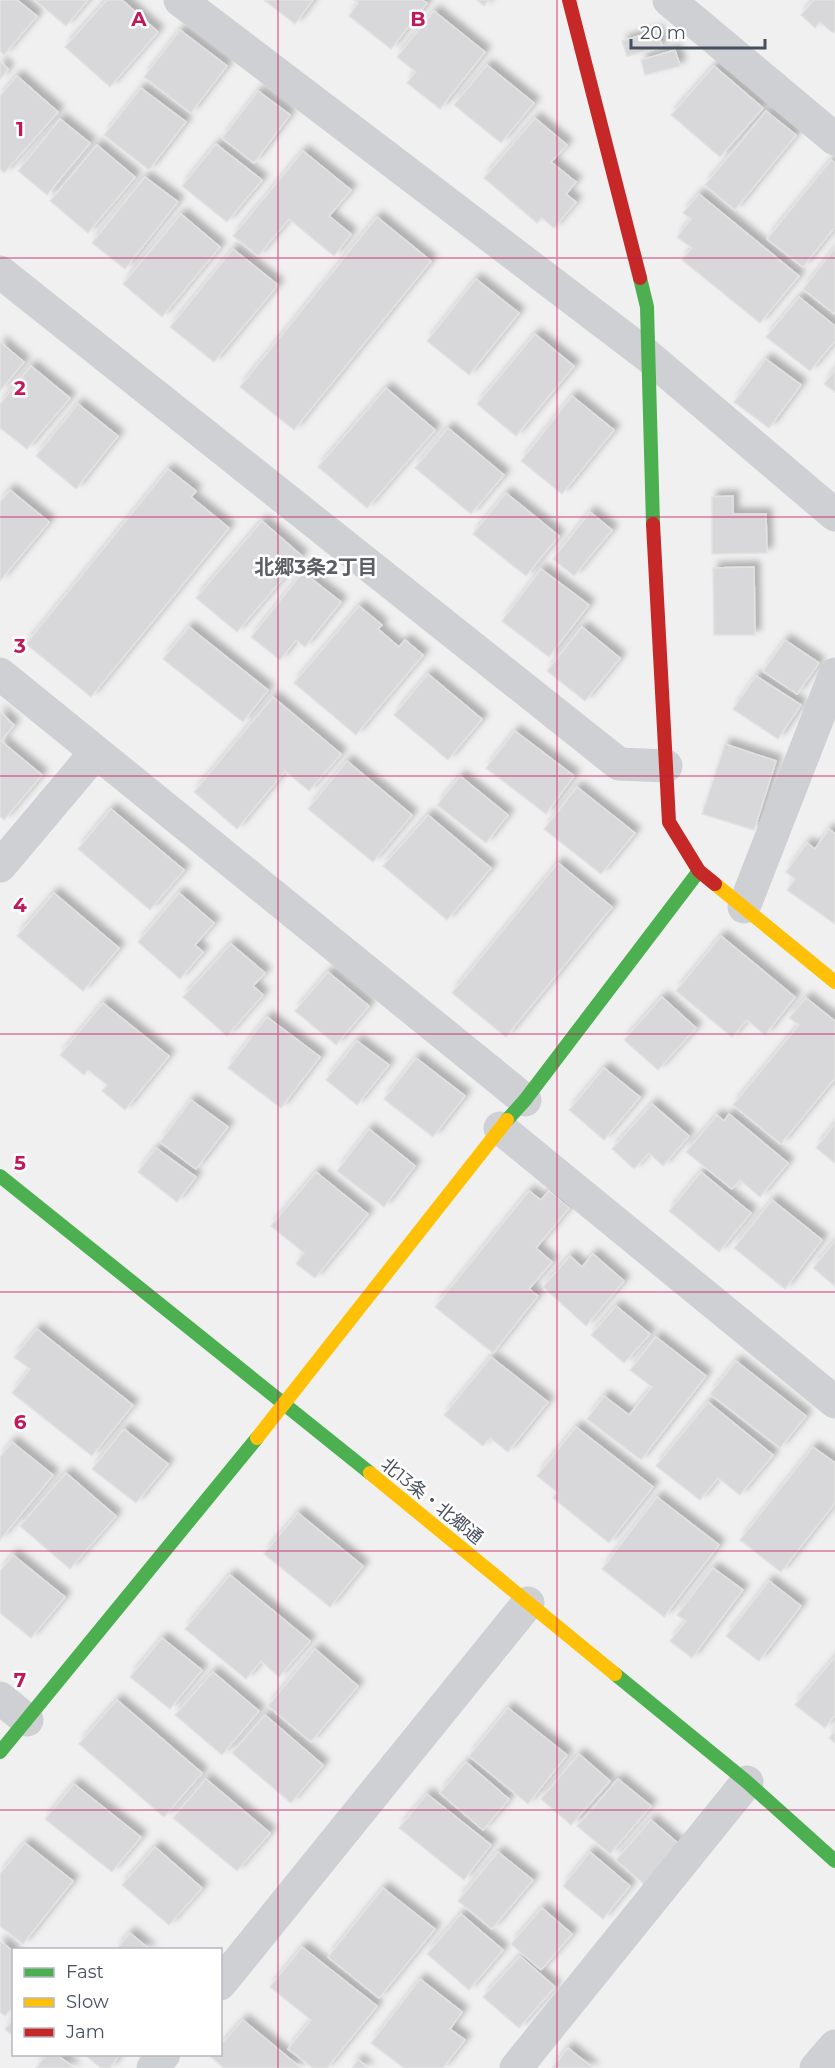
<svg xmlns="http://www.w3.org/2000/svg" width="835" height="2068" viewBox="0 0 835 2068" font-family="Montserrat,'Noto Sans JP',sans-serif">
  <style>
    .building { fill: #d8d8db; stroke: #e2e2e3; stroke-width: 1.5; filter: url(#shadow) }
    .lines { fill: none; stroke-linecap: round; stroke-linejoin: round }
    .street { stroke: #cfd0d3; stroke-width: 33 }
    .fast { stroke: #4caf50; stroke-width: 14 }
    .slow { stroke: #ffc107; stroke-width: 14 }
    .jam { stroke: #c62828; stroke-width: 14 }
    .grid { fill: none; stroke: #c2185b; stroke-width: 1.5; stroke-opacity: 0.55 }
    .labels { text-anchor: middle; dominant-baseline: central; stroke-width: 5; stroke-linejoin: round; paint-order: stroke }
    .street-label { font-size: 18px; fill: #474e5d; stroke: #fff }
    .neighbourhood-label { font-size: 20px; font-weight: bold; fill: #5c5e64; stroke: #fff }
    .grid-label { font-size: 20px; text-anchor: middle; font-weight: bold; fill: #c2185b; stroke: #fff; stroke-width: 5; stroke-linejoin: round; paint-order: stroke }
  </style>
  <defs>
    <filter id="shadow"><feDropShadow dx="5.5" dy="-5.5" stdDeviation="3" flood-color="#0004"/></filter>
  </defs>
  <rect width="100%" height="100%" fill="#f1f0f0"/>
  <!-- building -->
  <g class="building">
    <path d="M 0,0 L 17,0 L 37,16 L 4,55 L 0,51 Z"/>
    <path d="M 35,0 L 88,0 L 66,26 Z"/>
    <path d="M 107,0 L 122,0 L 158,32 L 110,87 L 65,47 Z"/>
    <path d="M 264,0 L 313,0 L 295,24 Z"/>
    <path d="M 354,0 L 422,0 L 427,3 L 391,49 L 349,16 L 358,3 Z"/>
    <path d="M 477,0 L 489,0 L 484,6 Z"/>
    <path d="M 814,0 L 835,0 L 835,30 L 833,33 L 820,22 L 815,28 L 801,15 Z"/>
    <path d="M 434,11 L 485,52 L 440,109 L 407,83 L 416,72 L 397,57 Z"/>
    <path d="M 180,30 L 227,66 L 191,113 L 144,77 Z"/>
    <path d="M 657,31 L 662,47 L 627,56 L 622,41 Z"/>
    <path d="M 675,50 L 680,66 L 645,75 L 641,60 Z"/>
    <path d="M 0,62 L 8,69 L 0,79 Z"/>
    <path d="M 487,65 L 534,103 L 501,143 L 454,105 Z"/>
    <path d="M 714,66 L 763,108 L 720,157 L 671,115 Z"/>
    <path d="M 17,76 L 58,112 L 4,173 L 0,169 L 0,96 Z"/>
    <path d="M 141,88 L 186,122 L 149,170 L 104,135 Z"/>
    <path d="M 258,91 L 290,115 L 254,163 L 222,138 Z"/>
    <path d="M 766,111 L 796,135 L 735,210 L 705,185 Z"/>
    <path d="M 535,118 L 567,145 L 551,162 L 576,182 L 566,194 L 576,202 L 554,228 L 542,218 L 537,223 L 484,178 Z"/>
    <path d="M 60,119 L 90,143 L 47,195 L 18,171 Z"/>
    <path d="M 216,144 L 262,180 L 227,222 L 182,186 Z"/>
    <path d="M 97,145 L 135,177 L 88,233 L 50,201 Z"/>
    <path d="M 303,151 L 351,190 L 329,216 L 351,234 L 334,256 L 289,219 L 258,256 L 233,236 Z"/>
    <path d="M 831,160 L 835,163 L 835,227 L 803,267 L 767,239 Z"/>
    <path d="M 145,177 L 178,202 L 125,269 L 92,243 Z"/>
    <path d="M 699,194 L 799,276 L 760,323 L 682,260 L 692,248 L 677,237 L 691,219 L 683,213 Z"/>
    <path d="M 181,214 L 220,247 L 162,317 L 123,284 Z"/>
    <path d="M 377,217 L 431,261 L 294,430 L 240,387 Z"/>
    <path d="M 835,248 L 835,314 L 803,289 Z"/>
    <path d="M 233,249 L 278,285 L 214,362 L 170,327 Z"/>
    <path d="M 476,279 L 519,313 L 469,375 L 427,341 Z"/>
    <path d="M 799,297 L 835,326 L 835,341 L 810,371 L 766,337 Z"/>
    <path d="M 535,334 L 574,366 L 516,436 L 477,404 Z"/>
    <path d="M 0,342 L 24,362 L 0,391 Z"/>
    <path d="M 766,359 L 801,385 L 769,428 L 734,402 Z"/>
    <path d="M 31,366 L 70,398 L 27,449 L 0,428 L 0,404 Z"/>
    <path d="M 835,370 L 835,392 L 824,384 Z"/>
    <path d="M 386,388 L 435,430 L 367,508 L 318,467 Z"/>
    <path d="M 572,396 L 614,430 L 562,494 L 521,461 Z"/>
    <path d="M 78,404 L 118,436 L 76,489 L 36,456 Z"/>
    <path d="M 448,428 L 504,475 L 471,514 L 415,468 Z"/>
    <path d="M 168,469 L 196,491 L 191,497 L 229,528 L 91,697 L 26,644 Z"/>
    <path d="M 10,490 L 49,522 L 0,581 L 0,502 Z"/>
    <path d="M 506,493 L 559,536 L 526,576 L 473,534 Z"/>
    <path d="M 733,496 L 733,514 L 766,514 L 767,553 L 712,554 L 712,497 Z"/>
    <path d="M 590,512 L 612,530 L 574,576 L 553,559 Z"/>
    <path d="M 262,521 L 302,556 L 237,632 L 196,598 Z"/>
    <path d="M 754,567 L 755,635 L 714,635 L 713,568 Z"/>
    <path d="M 541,569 L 589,605 L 549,657 L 502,621 Z"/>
    <path d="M 303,572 L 341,602 L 305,647 L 296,640 L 280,660 L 251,637 Z"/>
    <path d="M 359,606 L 382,625 L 378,629 L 399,647 L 405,640 L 423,655 L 356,735 L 294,683 Z"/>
    <path d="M 189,627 L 268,690 L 243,722 L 163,659 Z"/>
    <path d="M 582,627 L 620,658 L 585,701 L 547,671 Z"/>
    <path d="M 785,640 L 819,663 L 797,694 L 763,671 Z"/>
    <path d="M 428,674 L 482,719 L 448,760 L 394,715 Z"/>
    <path d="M 756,676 L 801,705 L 778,739 L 733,709 Z"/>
    <path d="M 273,697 L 341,754 L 309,791 L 285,771 L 237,829 L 194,792 Z"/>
    <path d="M 0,712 L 14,725 L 1,741 L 42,775 L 4,820 L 0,816 Z"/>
    <path d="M 515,731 L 574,776 L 546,814 L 486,768 Z"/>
    <path d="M 725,744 L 776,761 L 754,830 L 702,814 Z"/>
    <path d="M 347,761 L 412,815 L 373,862 L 308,809 Z"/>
    <path d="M 460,776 L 508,815 L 486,843 L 437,805 Z"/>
    <path d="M 577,787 L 635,833 L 601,874 L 544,829 Z"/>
    <path d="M 111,809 L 184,870 L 150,910 L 78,849 Z"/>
    <path d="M 428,815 L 491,868 L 447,920 L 383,866 Z"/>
    <path d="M 829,829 L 835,834 L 835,924 L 787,890 L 795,879 L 786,872 L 807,843 L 815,849 Z"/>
    <path d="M 558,863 L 612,907 L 506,1037 L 452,993 Z"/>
    <path d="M 54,893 L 119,948 L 83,991 L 17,936 Z"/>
    <path d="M 179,893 L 214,923 L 195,945 L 203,952 L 180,979 L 138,942 Z"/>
    <path d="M 721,936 L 795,997 L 765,1035 L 747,1020 L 732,1037 L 676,991 Z"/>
    <path d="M 231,944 L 265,973 L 253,986 L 263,995 L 227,1036 L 183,997 Z"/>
    <path d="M 328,972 L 369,1006 L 336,1045 L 295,1011 Z"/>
    <path d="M 662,997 L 696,1028 L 658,1070 L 624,1040 Z"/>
    <path d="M 806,998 L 835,1021 L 835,1078 L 781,1144 L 733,1105 L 799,1025 L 789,1018 Z"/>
    <path d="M 103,1003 L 169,1056 L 125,1110 L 102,1091 L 107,1085 L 88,1070 L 84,1075 L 60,1055 Z"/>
    <path d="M 267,1017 L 320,1057 L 281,1108 L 228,1068 Z"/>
    <path d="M 357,1041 L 389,1065 L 357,1105 L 326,1080 Z"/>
    <path d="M 416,1058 L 465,1096 L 433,1137 L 384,1099 Z"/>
    <path d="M 604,1068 L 640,1097 L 604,1140 L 569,1110 Z"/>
    <path d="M 191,1100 L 228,1127 L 196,1169 L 160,1142 Z"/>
    <path d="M 652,1104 L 689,1136 L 663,1166 L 649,1153 L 634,1169 L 612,1149 Z"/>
    <path d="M 729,1114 L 788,1163 L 760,1197 L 740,1180 L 732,1189 L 686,1152 L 717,1115 L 724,1121 Z"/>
    <path d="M 835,1124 L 835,1163 L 816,1148 Z"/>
    <path d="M 369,1129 L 415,1166 L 384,1207 L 337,1171 Z"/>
    <path d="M 156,1148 L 196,1177 L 177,1202 L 138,1172 Z"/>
    <path d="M 316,1172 L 368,1214 L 315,1278 L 296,1264 L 304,1253 L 271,1226 Z"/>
    <path d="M 701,1172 L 751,1213 L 719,1252 L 669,1211 Z"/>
    <path d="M 529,1191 L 541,1200 L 549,1191 L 569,1208 L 536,1248 L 552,1262 L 529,1289 L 538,1296 L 493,1353 L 435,1307 Z"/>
    <path d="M 772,1200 L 822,1240 L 785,1289 L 734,1248 Z"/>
    <path d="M 835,1241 L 835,1286 L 813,1268 Z"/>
    <path d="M 593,1254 L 624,1281 L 586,1326 L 543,1287 L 570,1256 L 582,1267 Z"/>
    <path d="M 616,1306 L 650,1334 L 624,1363 L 591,1335 Z"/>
    <path d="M 37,1329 L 133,1405 L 92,1456 L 12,1393 L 30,1369 L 14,1357 Z"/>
    <path d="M 656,1337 L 706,1376 L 641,1460 L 587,1419 L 604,1396 L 629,1415 L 652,1387 L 630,1370 Z"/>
    <path d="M 491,1357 L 548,1402 L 508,1452 L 490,1438 L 483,1446 L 444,1415 Z"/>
    <path d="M 736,1361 L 806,1416 L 780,1448 L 710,1394 Z"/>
    <path d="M 708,1402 L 773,1455 L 740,1495 L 718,1478 L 700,1500 L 656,1466 Z"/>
    <path d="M 576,1427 L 653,1487 L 609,1543 L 553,1498 L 557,1492 L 537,1476 Z"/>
    <path d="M 124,1429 L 168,1464 L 136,1503 L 92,1469 Z"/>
    <path d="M 12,1442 L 53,1475 L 0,1540 L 0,1457 Z"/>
    <path d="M 813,1447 L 835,1463 L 835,1503 L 781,1572 L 740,1540 Z"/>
    <path d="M 66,1473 L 116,1516 L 70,1569 L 20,1526 Z"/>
    <path d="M 657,1497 L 719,1545 L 664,1617 L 602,1569 Z"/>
    <path d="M 298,1513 L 363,1566 L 330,1607 L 264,1554 Z"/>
    <path d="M 13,1555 L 65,1597 L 31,1638 L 0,1613 L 0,1571 Z"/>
    <path d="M 713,1568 L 743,1590 L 692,1658 L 670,1641 L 686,1621 L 677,1615 Z"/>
    <path d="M 230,1575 L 310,1641 L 279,1677 L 261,1661 L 246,1679 L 185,1629 Z"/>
    <path d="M 769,1581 L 801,1606 L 759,1661 L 726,1636 Z"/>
    <path d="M 162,1638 L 202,1670 L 170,1709 L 130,1677 Z"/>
    <path d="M 315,1649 L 358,1686 L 311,1742 L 268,1706 Z"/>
    <path d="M 835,1657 L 835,1715 L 825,1728 L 795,1705 Z"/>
    <path d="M 213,1672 L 259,1711 L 222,1755 L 175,1715 Z"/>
    <path d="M 117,1700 L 202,1773 L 164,1817 L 79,1744 Z"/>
    <path d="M 508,1708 L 567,1755 L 528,1804 L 469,1756 Z"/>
    <path d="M 265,1715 L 323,1765 L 291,1803 L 232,1753 Z"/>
    <path d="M 835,1731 L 835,1743 L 829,1738 Z"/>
    <path d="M 579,1754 L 610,1781 L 571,1825 L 541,1799 Z"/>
    <path d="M 466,1762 L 509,1799 L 483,1830 L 440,1793 Z"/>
    <path d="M 206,1779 L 270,1833 L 237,1871 L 173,1818 Z"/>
    <path d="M 618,1779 L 651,1806 L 610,1854 L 577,1826 Z"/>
    <path d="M 74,1784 L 141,1837 L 112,1872 L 45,1819 Z"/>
    <path d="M 427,1794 L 491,1845 L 464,1880 L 399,1828 Z"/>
    <path d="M 651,1820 L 680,1845 L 646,1886 L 616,1860 Z"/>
    <path d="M 25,1843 L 73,1881 L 23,1944 L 0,1926 L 0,1874 Z"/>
    <path d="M 155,1847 L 202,1888 L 169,1925 L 122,1885 Z"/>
    <path d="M 498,1852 L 533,1880 L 492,1929 L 458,1901 Z"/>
    <path d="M 590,1852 L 630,1886 L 603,1919 L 563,1886 Z"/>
    <path d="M 383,1888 L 435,1929 L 379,1998 L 328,1957 Z"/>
    <path d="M 542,1908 L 572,1934 L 541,1970 L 511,1944 Z"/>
    <path d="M 461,1914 L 503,1950 L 469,1990 L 427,1954 Z"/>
    <path d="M 130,1933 L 150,1950 L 116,1950 Z"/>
    <path d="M 0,1941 L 14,1952 L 14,2006 L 5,2016 L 0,2012 Z"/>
    <path d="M 302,1947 L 377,2006 L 327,2068 L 313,2068 L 288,2049 L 311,2020 L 270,1987 Z"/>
    <path d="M 520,1956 L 555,1987 L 519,2028 L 483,1997 Z"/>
    <path d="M 420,1979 L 462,2012 L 450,2029 L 465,2040 L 443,2068 L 404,2068 L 371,2043 Z"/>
    <path d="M 14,2018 L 14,2037 L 5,2029 Z"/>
    <path d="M 243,2020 L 301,2068 L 224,2068 L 211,2057 L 213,2054 L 220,2054 L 220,2046 Z"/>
    <path d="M 568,2048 L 593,2068 L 552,2068 Z"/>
    <path d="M 47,2054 L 56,2054 L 74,2068 L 36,2068 Z"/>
    <path d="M 84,2054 L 120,2054 L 110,2068 L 101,2068 Z"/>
    <path d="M 358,2060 L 368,2068 L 352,2068 Z"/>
  </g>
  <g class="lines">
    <!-- street -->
    <g class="street">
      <path d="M 180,0 L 648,356 L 835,515"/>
      <path d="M 669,0 L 835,139"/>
      <path d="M 0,272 L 619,764 L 666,766"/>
      <path d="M 0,674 L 525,1100"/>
      <path d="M 0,866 L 96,752"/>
      <path d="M 744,907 L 835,674"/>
      <path d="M 500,1128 L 835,1402"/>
      <path d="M 0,1698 L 27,1720"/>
      <path d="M 220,1984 L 528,1603"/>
      <path d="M 153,2068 L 164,2054"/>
      <path d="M 516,2068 L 747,1782"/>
      <path d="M 816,2068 L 835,2046"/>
    </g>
    <!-- fast -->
    <g class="fast">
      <path d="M 640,278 L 647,307 L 653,524"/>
      <path d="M 507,1120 L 525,1100 L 699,871"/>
      <path d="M 0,1176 L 370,1473"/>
      <path d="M 615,1674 L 747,1782 L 835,1861"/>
      <path d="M 0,1752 L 257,1438"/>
    </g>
    <!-- slow -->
    <g class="slow">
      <path d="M 715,884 L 835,982"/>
      <path d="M 257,1438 L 507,1120"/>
      <path d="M 370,1473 L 615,1674"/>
    </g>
    <!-- jam -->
    <g class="jam">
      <path d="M 569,0 L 640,278"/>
      <path d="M 653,524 L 669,822 L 699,871 L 715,884"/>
    </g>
  </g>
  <!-- grid -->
  <path class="grid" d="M 278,0 L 278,2068M 557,0 L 557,2068M 0,258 L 835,258M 0,517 L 835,517M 0,776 L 835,776M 0,1034 L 835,1034M 0,1292 L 835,1292M 0,1551 L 835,1551M 0,1810 L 835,1810"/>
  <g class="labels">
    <!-- street labels -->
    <g class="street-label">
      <text transform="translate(432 1501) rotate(39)">北13条・北郷通</text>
    </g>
    <!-- neighbourhood labels -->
    <g class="neighbourhood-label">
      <text x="316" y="567">北郷3条2丁目</text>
    </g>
  </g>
  <g class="grid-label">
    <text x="139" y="26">A</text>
    <text x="418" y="26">B</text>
    <text x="20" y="136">1</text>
    <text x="20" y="395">2</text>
    <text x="20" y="653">3</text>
    <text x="20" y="912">4</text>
    <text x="20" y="1170">5</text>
    <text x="20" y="1429">6</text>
    <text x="20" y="1687">7</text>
  </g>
  <!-- legend -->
  <rect x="12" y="1948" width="210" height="108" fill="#ffffff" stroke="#b5b8be" stroke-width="1.5"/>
  <rect x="24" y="1968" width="30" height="9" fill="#4caf50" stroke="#b5b8be" stroke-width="1.5"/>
  <text x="66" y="1978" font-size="18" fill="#474e5d">Fast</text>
  <rect x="24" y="1998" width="30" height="9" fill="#ffc107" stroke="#b5b8be" stroke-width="1.5"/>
  <text x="66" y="2008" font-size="18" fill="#474e5d">Slow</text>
  <rect x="24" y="2028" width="30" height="9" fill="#c62828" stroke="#b5b8be" stroke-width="1.5"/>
  <text x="66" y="2038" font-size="18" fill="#474e5d">Jam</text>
  <!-- scale -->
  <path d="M631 39v9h134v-9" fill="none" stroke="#474e5d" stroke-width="3"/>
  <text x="640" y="39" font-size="18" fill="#474e5d" stroke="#ffffff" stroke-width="4.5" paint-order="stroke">20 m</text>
</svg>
